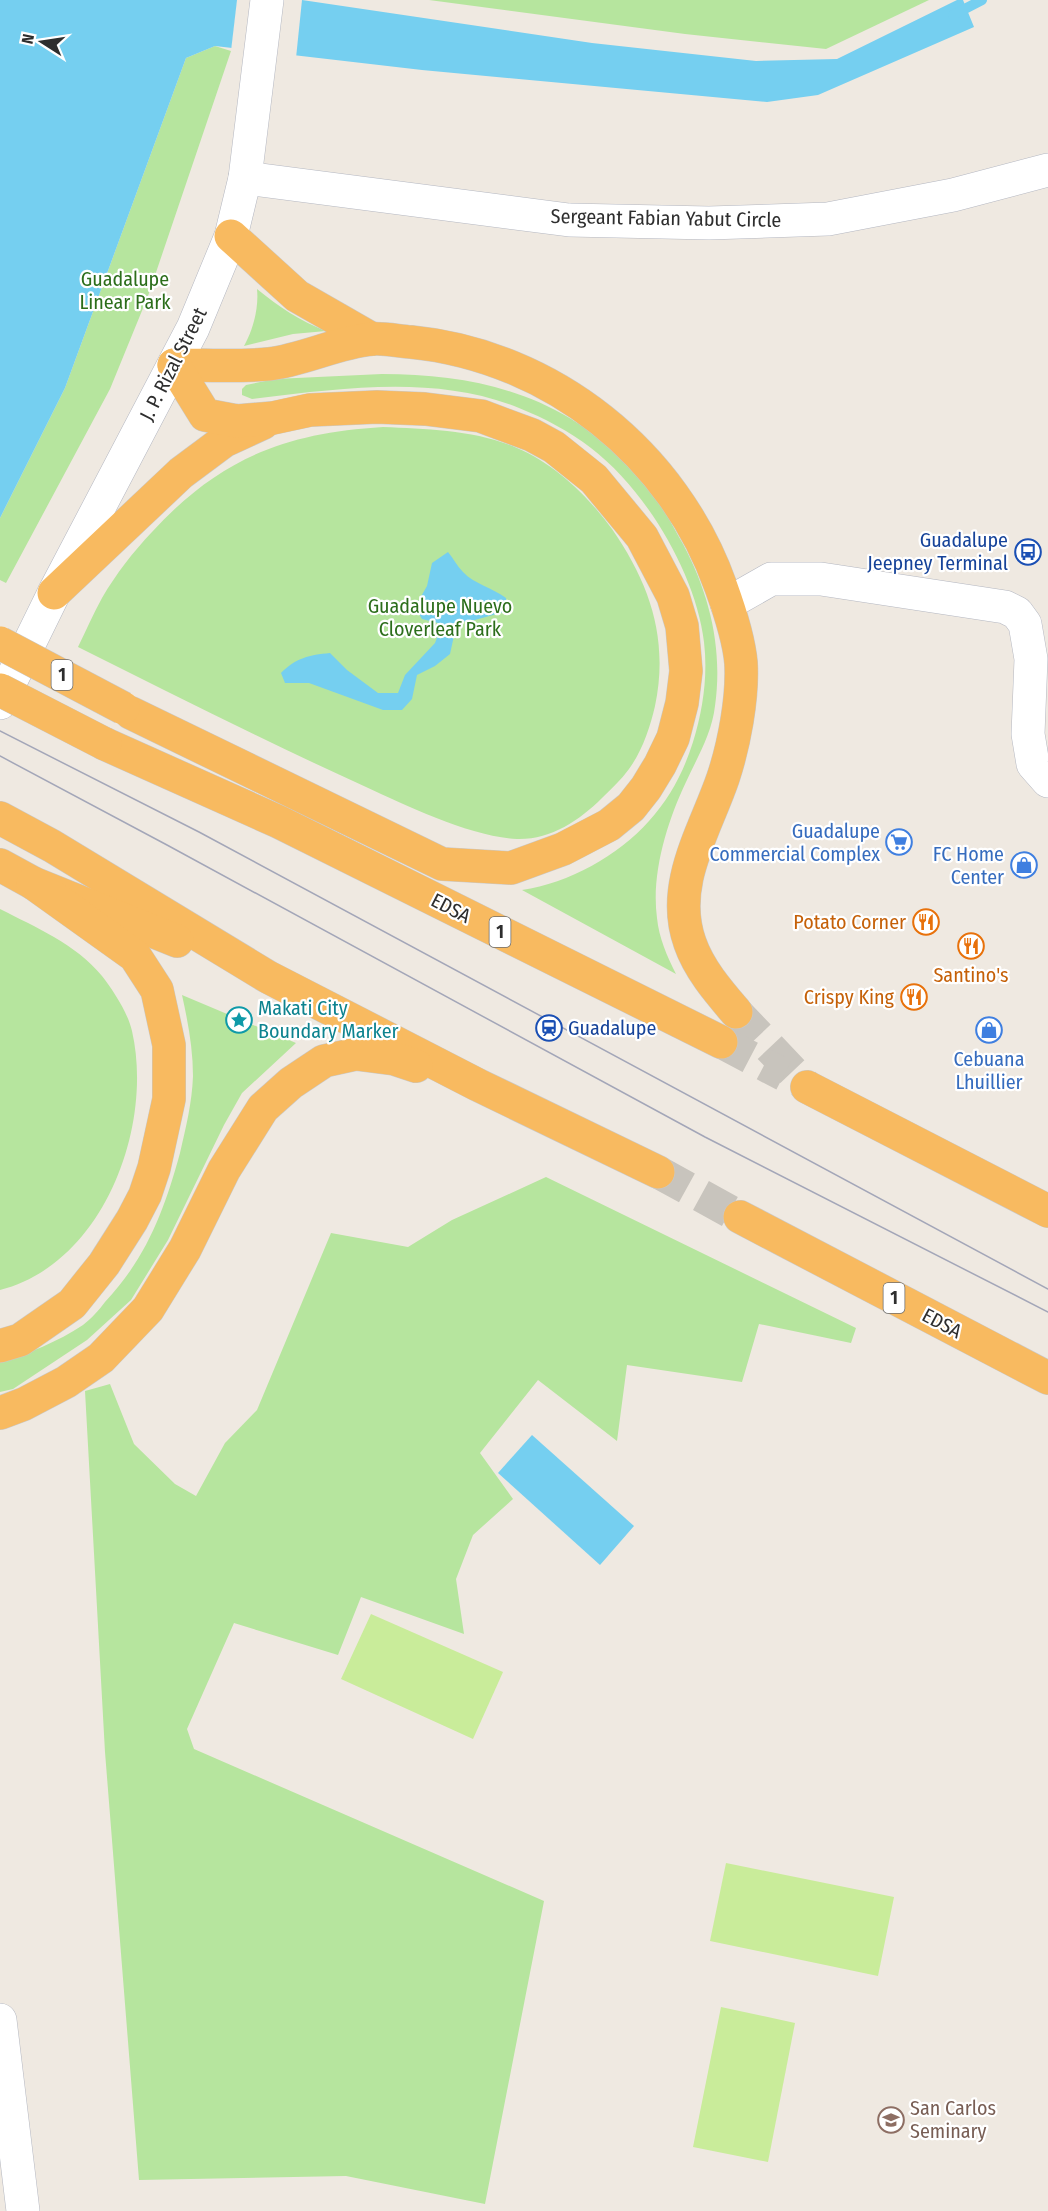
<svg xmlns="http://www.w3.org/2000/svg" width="1048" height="2211" viewBox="0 0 1048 2211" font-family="'Fira Sans Condensed',sans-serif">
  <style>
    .green { fill: #b6e59e }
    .pitch { fill: #c9ec9a }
    .water { fill: #75cff0 }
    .pier { fill: #efe9e1 }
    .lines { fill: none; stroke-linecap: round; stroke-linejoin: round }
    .stream { stroke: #75cff0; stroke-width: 10 }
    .trunk-tunnel { stroke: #c8c4bd; stroke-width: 33; stroke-dasharray: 33 16; stroke-linecap: butt }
    .minor-casing { stroke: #b4b7c1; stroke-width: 34 }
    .tertiary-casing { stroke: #b4b7c1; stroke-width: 34 }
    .secondary-casing { stroke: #b4b7c1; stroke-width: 34 }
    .trunk-casing { stroke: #c9c9c9; stroke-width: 34 }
    .minor { stroke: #fff; stroke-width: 33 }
    .tertiary { stroke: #fff; stroke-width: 33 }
    .secondary { stroke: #fff; stroke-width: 33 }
    .trunk { stroke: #f8ba60; stroke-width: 33 }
    .tram { stroke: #a3a6b8; stroke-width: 1.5 }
    .trunk-bridge-casing { stroke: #c9c9c9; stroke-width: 34; stroke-linecap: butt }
    .trunk-bridge { stroke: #f8ba60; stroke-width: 33 }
    .labels { text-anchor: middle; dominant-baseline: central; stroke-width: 4.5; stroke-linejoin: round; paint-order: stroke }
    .shield { fill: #fff; stroke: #6d6d6d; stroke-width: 1.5 }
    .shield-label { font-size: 18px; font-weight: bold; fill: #2e2e2e }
    .street-label { font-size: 20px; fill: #2e2e2e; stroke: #fff }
    .park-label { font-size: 20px; fill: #2c6e1b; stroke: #fff }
    .transit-label { font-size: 20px; fill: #164399; stroke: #fff; text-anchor: end }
    .shop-label { font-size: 20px; fill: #366cbe; stroke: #fff; text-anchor: end }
    .food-label { font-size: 20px; fill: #c56008; stroke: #fff; text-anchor: end }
    .culture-label { font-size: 20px; fill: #0d838f; stroke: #fff; text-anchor: start }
    .education-label { font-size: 20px; fill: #785e54; stroke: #fff; text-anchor: start }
  </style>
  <rect width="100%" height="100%" fill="#efe9e1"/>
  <!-- green -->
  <g class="green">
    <path d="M 429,0 L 929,0 L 826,49 L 685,34 Z"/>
    <path d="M 215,46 L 231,51 L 148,296 L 110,389 L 6,583 L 0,580 L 0,518 L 65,388 L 186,58 Z"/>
    <path d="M 257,289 C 279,307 300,321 326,331 L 293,334 L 244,346 C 253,330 259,308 257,289 Z"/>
    <path d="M 382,374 C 475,374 559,394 626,463 C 633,470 642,478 648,486 C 662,504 672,525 683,544 C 710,595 723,649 715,706 C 712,733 697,758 686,782 C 667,822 651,874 657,918 C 659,938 667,956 676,974 L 522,890 C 569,883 618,856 649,821 C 670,798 684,771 693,742 C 703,710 708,675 704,642 C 696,574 646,490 591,448 C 569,431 544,418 519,408 C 437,375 345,388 260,398 L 252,399 L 242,395 L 242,389 L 246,385 L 275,379 Z"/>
    <path d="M 383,427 C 427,429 476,430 517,448 C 555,464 588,496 612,529 C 650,584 669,639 655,706 C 650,728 642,751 629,769 C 621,780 611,789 602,798 C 579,821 550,840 517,839 C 472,837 407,806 366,787 C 269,743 174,695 78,647 C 86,631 93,614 102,598 C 116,574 133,552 152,532 C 219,459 284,433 383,427 Z"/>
    <path d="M 0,909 C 35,927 76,944 102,976 C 113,990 128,1013 132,1031 C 154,1127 103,1264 0,1290 Z"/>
    <path d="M 182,995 L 296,1043 L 242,1093 L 224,1125 L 168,1240 L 131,1300 L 87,1340 L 13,1389 L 0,1392 L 0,1363 C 28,1353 58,1342 83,1325 C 91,1319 99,1310 105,1302 C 147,1257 164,1211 180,1153 C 186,1127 192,1103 193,1076 C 193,1049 188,1022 182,995 Z"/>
    <path d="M 546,1177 L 856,1328 L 851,1343 L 759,1324 L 742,1382 L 627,1365 L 617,1441 L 538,1380 L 480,1453 L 513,1499 L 473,1535 L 456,1579 L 464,1634 L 361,1597 L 338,1655 L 234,1623 L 187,1729 L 194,1749 L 544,1901 L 485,2204 L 346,2176 L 139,2180 L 105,1752 L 85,1391 L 110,1384 L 134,1444 L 175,1484 L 196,1496 L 225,1443 L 257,1410 L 331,1233 L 408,1247 L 452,1220 Z"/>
  </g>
  <!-- pitch -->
  <g class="pitch">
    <path d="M 371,1614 L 503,1672 L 473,1739 L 341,1679 Z"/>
    <path d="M 726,1863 L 894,1897 L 878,1976 L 710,1941 Z"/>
    <path d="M 721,2007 L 795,2023 L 768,2162 L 693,2147 Z"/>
  </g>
  <!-- water -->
  <g class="water">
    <path d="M 0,0 L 302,0 L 592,43 L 756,61 L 837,59 L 957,0 L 963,0 L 974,27 L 818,95 L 767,102 L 422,70 L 215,46 L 186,58 L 65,388 L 0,518 Z"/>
    <path d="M 448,552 C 453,558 457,566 463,572 C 474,584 493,588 506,598 L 507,605 L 504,612 L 471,621 L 457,622 L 450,654 L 435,666 L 417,675 L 412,699 L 402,710 L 383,710 L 309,683 L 285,683 L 281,673 C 296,658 309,655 330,653 L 347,670 L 378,693 L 398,693 L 405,675 L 435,643 L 442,624 L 422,619 L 415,607 L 427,586 L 432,563 Z"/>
    <path d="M 532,1435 L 634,1526 L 600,1565 L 498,1473 Z"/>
  </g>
  <!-- pier -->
  <path class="pier" d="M 237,0 L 302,0 L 296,58 L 231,51 Z"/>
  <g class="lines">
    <!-- stream -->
    <path class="stream" d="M 953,15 L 982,0"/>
    <!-- trunk-tunnel -->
    <g class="trunk-tunnel">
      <path d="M 736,1012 L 807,1087"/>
      <path d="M 721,1042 L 784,1075"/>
      <path d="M 658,1172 L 740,1217"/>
    </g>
    <!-- minor casing -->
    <g class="minor-casing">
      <g id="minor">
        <path d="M 727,604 L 771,579 L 821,579 L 1005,607 L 1017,613 L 1025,624 L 1031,659 L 1028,734 L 1033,764 L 1048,781"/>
        <path d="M 0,2020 L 23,2211"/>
      </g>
    </g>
    <!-- tertiary casing -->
    <g class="tertiary-casing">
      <path id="tertiary" d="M 245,178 L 569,220 L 709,223 L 828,219 L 953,195 L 1048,170"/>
    </g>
    <!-- secondary casing -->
    <g class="secondary-casing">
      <path id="secondary" d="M 0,703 L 54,593 L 193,328 L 231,236 L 245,178 L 267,0"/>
    </g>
    <!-- trunk casing -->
    <g class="trunk-casing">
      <g id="trunk">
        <path d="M 231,236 L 297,296 L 372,339"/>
        <path d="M 174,365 C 205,365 238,367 269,364 C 303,360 338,342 372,339 C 384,338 398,341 411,342 C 552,356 674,454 721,587 C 729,609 739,640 741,663 C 743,698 734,745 723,778 C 705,831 669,885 690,943 C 699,969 718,991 736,1012"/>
        <path d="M 54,593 L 181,473 L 224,441 L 263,423"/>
        <path d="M 131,713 L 442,864 L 511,868 L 563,849 L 609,825 L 631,807 L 646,788 L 660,765 L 673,738 L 682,703 L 686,671 L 682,626 L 673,596 L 642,537 L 594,479 L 554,447 L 532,435 L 481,416 L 425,409 L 377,407 L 310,410 L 273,418 L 237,421 L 205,415 L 174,365"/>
        <path d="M 105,744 L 279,822 L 721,1042"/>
        <path d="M 0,818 L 52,846 L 268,977 L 478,1085 L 658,1172"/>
        <path d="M 0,865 L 33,883 L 177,941"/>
        <path d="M 807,1087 L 1048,1211"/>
        <path d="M 740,1217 L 1048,1378"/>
        <path d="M 0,1346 L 20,1340 L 72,1304 L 104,1264 L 132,1220 L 145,1195 L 154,1168 L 169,1099 L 169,1045 L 157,990 L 135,956 L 33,883"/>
        <path d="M 0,1413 L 24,1404 L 66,1382 L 101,1358 L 148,1309 L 185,1249 L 224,1170 L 263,1108 L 291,1083 L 324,1061 L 356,1054 L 395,1059 L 416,1066"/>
      </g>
    </g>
    <!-- minor -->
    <use href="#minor" class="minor"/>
    <!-- tertiary -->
    <use href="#tertiary" class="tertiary"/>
    <!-- secondary -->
    <use href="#secondary" class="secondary"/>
    <!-- trunk -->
    <use href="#trunk" class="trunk"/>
    <!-- tram -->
    <g class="tram">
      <path d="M 0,731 L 199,832 L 1048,1289"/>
      <path d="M 0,756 L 167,845 L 705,1137 L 1048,1312"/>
    </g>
    <!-- trunk-bridge casing -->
    <g class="trunk-bridge-casing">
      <g id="trunk-bridge">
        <path d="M 0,643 L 123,708"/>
        <path d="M 0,690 L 105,744"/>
      </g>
    </g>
    <!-- trunk-bridge -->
    <use href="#trunk-bridge" class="trunk-bridge"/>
  </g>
  <!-- icons -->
  <defs>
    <g id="bus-ring" transform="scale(1.35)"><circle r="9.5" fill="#fff" stroke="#1a4fb4" stroke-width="1.5"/><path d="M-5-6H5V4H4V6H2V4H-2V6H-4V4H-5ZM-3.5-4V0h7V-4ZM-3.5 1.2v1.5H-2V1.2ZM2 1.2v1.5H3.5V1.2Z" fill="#1a4fb4"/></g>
    <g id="supermarket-ring" transform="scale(1.35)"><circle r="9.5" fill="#fff" stroke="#3f7fe0" stroke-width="1.5"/><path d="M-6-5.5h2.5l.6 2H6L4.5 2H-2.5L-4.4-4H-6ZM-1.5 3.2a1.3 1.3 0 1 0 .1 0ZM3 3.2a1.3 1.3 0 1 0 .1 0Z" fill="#3f7fe0"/></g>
    <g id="shop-ring" transform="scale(1.35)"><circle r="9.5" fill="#fff" stroke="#3f7fe0" stroke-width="1.5"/><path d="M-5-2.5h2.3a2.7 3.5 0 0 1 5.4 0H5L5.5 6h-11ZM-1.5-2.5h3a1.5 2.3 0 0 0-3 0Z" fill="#3f7fe0"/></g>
    <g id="restaurant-ring" transform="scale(1.35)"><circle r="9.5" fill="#fff" stroke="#e8710a" stroke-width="1.5"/><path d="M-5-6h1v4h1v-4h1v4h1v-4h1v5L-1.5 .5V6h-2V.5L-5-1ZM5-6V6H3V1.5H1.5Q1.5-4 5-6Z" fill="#e8710a"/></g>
    <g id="sight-ring" transform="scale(1.35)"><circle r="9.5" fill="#fff" stroke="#0f9aa8" stroke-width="1.5"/><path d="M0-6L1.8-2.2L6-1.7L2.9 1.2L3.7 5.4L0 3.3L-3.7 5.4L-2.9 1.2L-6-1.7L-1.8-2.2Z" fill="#0f9aa8"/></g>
    <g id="station-ring" transform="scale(1.35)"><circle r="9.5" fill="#fff" stroke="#1a4fb4" stroke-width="1.5"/><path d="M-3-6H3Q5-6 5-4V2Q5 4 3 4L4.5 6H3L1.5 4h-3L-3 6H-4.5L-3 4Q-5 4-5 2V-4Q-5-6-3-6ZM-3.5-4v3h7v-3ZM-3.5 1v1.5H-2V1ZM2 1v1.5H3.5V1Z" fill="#1a4fb4"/></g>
    <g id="university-ring" transform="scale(1.35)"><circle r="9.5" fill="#fff" stroke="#8d6e63" stroke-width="1.5"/><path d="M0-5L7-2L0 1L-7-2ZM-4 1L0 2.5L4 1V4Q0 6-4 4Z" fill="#8d6e63"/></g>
  </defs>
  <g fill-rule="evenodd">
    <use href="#bus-ring" x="1028" y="552"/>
    <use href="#supermarket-ring" x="899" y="842"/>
    <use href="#shop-ring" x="1024" y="865"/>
    <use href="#restaurant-ring" x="926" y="922"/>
    <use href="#restaurant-ring" x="971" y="946"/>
    <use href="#restaurant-ring" x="914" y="997"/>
    <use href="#sight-ring" x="239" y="1020"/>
    <use href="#station-ring" x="549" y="1028"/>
    <use href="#shop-ring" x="989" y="1030"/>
    <use href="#university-ring" x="891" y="2120"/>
  </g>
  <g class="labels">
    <!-- shield labels -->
    <g class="shield">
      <rect x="51.5" y="660" width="21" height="30" rx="4.5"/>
      <rect x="489.5" y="917" width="21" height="30" rx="4.5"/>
      <rect x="883.5" y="1283" width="21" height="30" rx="4.5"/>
    </g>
    <g class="shield-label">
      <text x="62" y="675">1</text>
      <text x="500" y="932">1</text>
      <text x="894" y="1298">1</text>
    </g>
    <!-- street labels -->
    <g class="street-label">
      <text transform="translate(666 218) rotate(1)">Sergeant Fabian Yabut Circle</text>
      <text transform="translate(173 364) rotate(-63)">J. P. Rizal Street</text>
      <text transform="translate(451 908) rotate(27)">EDSA</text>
      <text transform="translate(942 1323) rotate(28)">EDSA</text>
    </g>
    <!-- park labels -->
    <g class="park-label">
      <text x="125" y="279">Guadalupe<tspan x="125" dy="23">Linear Park</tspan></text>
      <text x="440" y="606">Guadalupe Nuevo<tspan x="440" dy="23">Cloverleaf Park</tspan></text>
    </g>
    <!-- transit labels -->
    <g class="transit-label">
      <text x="1008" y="540">Guadalupe<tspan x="1008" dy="23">Jeepney Terminal</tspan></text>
      <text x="568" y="1028" text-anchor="start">Guadalupe</text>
    </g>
    <!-- shop labels -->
    <g class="shop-label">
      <text x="880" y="831">Guadalupe<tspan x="880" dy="23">Commercial Complex</tspan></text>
      <text x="1004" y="854">FC Home<tspan x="1004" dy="23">Center</tspan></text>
      <text x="989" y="1059" text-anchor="middle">Cebuana<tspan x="989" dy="23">Lhuillier</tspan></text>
    </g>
    <!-- food labels -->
    <g class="food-label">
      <text x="906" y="922">Potato Corner</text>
      <text x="971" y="975" text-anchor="middle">Santino's</text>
      <text x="894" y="997">Crispy King</text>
    </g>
    <!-- culture labels -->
    <g class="culture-label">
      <text x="258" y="1008">Makati City<tspan x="258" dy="23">Boundary Marker</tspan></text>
    </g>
    <!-- education labels -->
    <g class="education-label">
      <text x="910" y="2108">San Carlos<tspan x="910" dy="23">Seminary</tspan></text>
    </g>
  </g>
  <!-- north arrow -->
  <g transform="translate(42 42) rotate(282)" stroke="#ffffff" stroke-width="4.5" paint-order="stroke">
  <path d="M0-4.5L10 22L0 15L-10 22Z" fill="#2e2e2e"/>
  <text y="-9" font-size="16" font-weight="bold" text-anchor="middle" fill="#2e2e2e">N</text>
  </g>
</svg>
